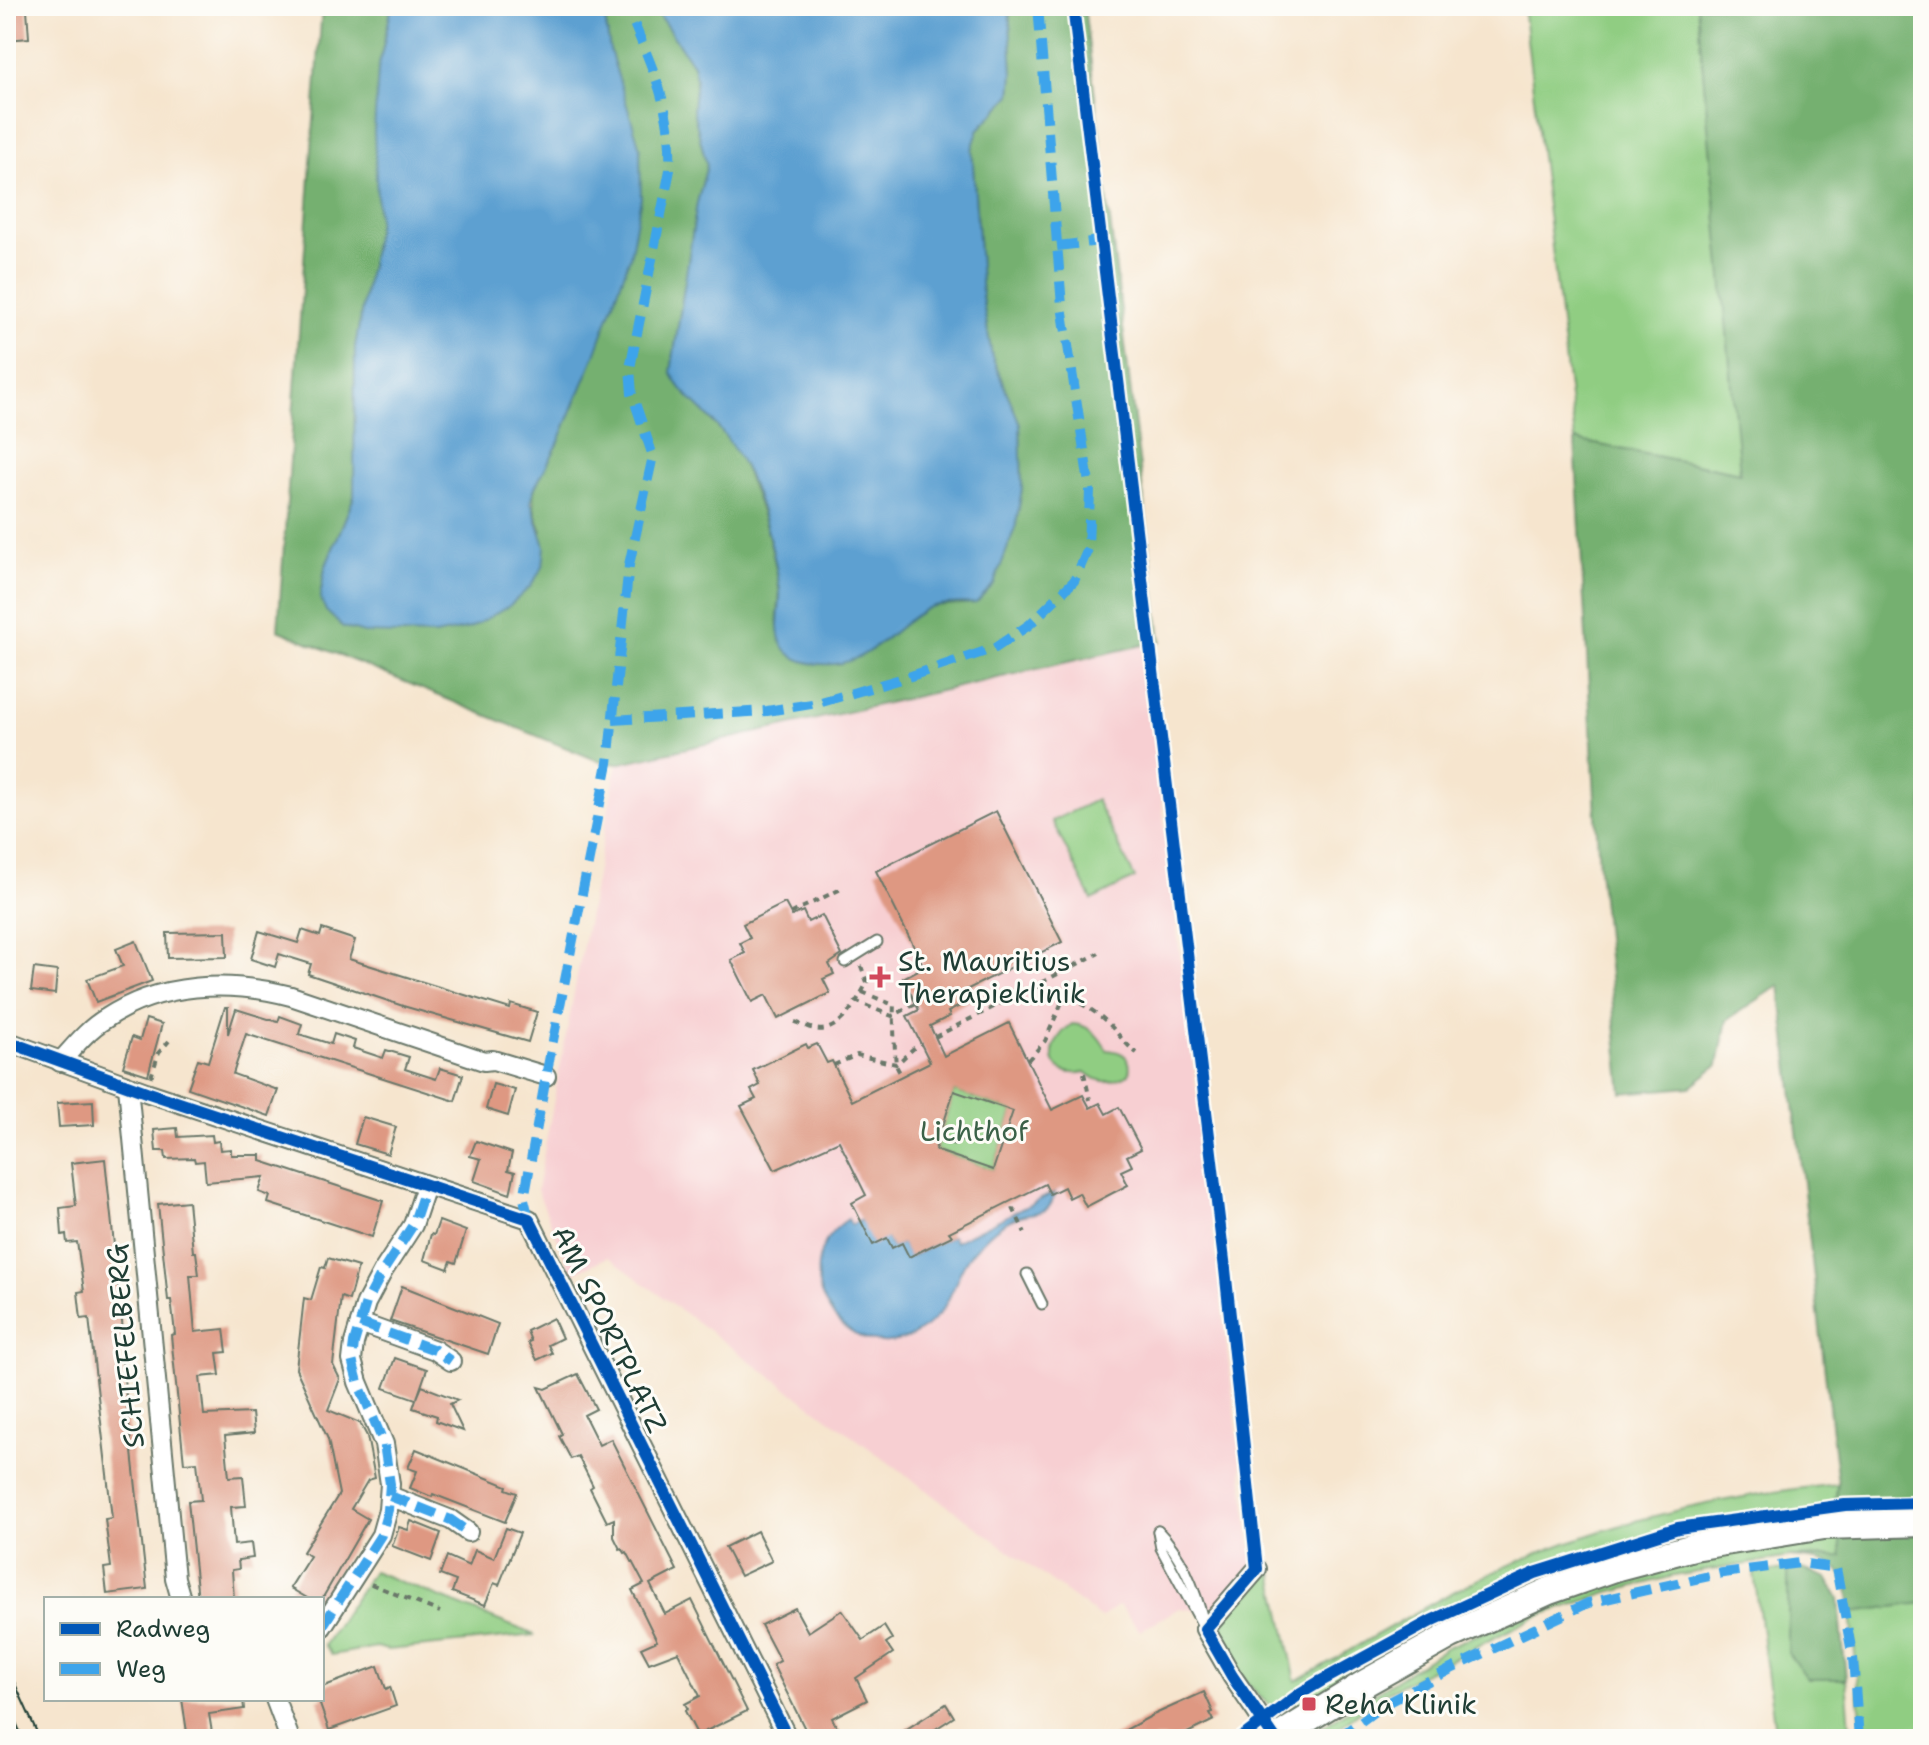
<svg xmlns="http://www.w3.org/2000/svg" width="1929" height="1745" viewBox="0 0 1929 1745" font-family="'Shantell Sans',sans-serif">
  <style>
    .built { fill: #f7cfd2 }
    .green { fill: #90cd82; stroke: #58855b; stroke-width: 2 }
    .forest { fill: #74b070; stroke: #4a7652; stroke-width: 2 }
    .water { fill: #5da0d1; stroke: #3e6e82; stroke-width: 2 }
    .building { fill: #de9882; fill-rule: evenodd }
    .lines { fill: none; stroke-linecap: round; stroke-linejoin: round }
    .lane-casing { stroke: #6a786a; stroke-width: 13 }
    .street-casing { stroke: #6a786a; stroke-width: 22 }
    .secondary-casing { stroke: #6a786a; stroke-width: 30 }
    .path { stroke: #6a786a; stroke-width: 4; stroke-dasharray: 6 6; stroke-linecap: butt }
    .lane { stroke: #fff; stroke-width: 9 }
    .street { stroke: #fff; stroke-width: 18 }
    .secondary { stroke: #fff; stroke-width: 26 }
    .tram { stroke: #1f3d34; stroke-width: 2 }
    .quiet { stroke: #3da4eb; stroke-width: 10; stroke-dasharray: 20 10; stroke-linecap: butt }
    .cycleway-casing { stroke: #fdfcf7; stroke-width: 17 }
    .cycleway { stroke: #0057b8; stroke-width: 12 }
    .poi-dot { fill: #d1495b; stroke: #fdfcf7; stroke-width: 3 }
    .labels { text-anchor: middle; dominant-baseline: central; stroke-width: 6; stroke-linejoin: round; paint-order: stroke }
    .poi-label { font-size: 28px; fill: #1f3d34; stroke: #fdfcf7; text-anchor: start }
    .park-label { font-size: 28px; fill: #3b6148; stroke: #fdfcf7 }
    .street-label { font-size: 28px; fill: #1f3d34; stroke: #fdfcf7 }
  </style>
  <rect width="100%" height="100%" fill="#fdfcf7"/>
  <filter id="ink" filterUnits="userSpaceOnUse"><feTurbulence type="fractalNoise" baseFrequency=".0125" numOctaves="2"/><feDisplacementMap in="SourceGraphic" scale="16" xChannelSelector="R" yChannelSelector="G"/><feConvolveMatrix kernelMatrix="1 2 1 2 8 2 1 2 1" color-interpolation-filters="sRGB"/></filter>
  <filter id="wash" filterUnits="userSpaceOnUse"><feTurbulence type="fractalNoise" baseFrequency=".006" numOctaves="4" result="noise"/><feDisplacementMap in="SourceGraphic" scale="32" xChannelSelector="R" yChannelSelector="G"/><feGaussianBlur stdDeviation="1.8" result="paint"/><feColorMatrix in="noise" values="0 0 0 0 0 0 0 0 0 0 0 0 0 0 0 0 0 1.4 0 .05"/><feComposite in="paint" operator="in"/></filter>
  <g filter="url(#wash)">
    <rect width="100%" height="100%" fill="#f6e5ce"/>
    <!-- built -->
    <path class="built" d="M 1143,645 L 1253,1565 L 1212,1613 L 1179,1608 L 1140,1631 L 1119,1605 L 1101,1618 L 608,1257 L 572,1274 L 537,1190 L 617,764 Z"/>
    <!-- green -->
    <g class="green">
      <path d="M 1523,6 L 1697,6 L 1741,473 L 1575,440 Z"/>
      <path d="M 1096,800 L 1135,878 L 1092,900 L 1052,821 Z"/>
      <path d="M 1072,1024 C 1090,1025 1098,1035 1107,1050 C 1122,1051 1133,1057 1129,1074 C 1113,1083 1100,1085 1086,1072 C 1045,1080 1044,1044 1072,1024 Z"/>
      <path d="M 954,1091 L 1013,1111 L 993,1170 L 935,1150 Z"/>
      <path d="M 1838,1484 L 1835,1501 L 1837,1514 L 1740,1525 L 1655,1545 L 1461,1617 L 1370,1665 L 1294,1710 L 1298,1691 L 1275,1709 C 1257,1698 1215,1649 1222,1627 C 1225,1616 1237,1603 1244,1595 C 1255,1583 1257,1577 1273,1574 L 1296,1681 C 1349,1651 1401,1620 1455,1591 C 1572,1530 1707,1497 1838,1484 Z"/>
      <path d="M 1840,1537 L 1843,1556 L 1789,1557 L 1674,1576 L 1608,1593 L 1535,1617 L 1383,1694 L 1324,1739 L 1304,1739 L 1447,1647 L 1592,1588 L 1693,1557 Z"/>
      <path d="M 1788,1570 L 1788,1653 L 1808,1678 L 1846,1679 L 1851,1739 L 1776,1739 L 1754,1573 Z"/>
      <path d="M 373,1571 L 535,1635 L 388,1650 L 376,1647 L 332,1655 L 324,1645 Z"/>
      <path d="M 1923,1603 L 1923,1739 L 1863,1739 L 1851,1612 Z"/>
    </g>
    <!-- forest -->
    <g class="forest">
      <path d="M 322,6 L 392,6 L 378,70 L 378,221 L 355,347 L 354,497 L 325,568 L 320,597 L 542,531 C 523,488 538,482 558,444 L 624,99 L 610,50 L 603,6 L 653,6 L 693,65 L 696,78 L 693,110 L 707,166 L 697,203 L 671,372 C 692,406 728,429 743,465 C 760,505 774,545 779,589 C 781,601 776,614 778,626 C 781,637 796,652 803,661 L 839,664 L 878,645 L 907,620 L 931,606 L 976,603 L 994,583 L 1016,525 L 1022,488 L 1020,424 L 992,357 L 982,297 L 972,150 L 978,130 L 1011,95 L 1013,74 L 1009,6 L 1084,6 L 1161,641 L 617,764 L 601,762 L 278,630 Z"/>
      <path d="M 1697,6 L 1923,6 L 1923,1501 L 1835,1501 L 1838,1484 L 1780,985 L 1727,1020 L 1718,1065 L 1690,1087 L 1622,1093 L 1599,869 L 1575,440 L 1740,473 Z"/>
      <path d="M 1923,1534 L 1923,1603 L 1851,1612 C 1848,1564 1833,1560 1789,1557 L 1842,1556 L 1840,1537 Z"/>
      <path d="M 1803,1569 L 1827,1578 L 1839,1599 L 1846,1679 L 1807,1679 L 1788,1653 L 1788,1570 Z"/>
    </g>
    <!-- water -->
    <g class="water">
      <path d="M 392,6 L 603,6 L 610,50 L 640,148 L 641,198 L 630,257 L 595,355 L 558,444 L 533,491 L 531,502 L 545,546 L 543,567 L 530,587 L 509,606 L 470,628 L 435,635 L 364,633 L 343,627 L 326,611 L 320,597 L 325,568 L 354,497 L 355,347 L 378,221 L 374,131 L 378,70 Z"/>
      <path d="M 653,6 L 1009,6 L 1013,74 L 1011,95 L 978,130 L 972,150 L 982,297 L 992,357 L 1020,424 L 1022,488 L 1016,525 L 994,584 L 976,603 C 962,604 941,602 928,608 C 897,623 872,661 835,664 C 807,666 779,659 778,627 C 778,614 781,602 780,590 C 777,568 772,546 766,525 C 757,491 743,459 722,432 C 706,410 682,397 671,372 L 697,203 L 707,166 L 693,110 L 696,78 L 693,65 Z"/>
      <path d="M 1055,1192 C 1050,1217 1039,1210 1020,1216 C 1009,1220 997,1227 989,1235 C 982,1242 973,1250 968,1258 C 951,1283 953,1308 923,1329 C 852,1380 773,1269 848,1219 L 851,1225 L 861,1220 L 887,1238 L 892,1248 L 902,1243 L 910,1257 L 952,1236 L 955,1242 Z"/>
    </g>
    <g id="blocks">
      <!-- building -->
      <g class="building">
        <path d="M 27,9 L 29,38 L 6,40 L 6,11 Z"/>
        <path d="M 996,811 L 1062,942 L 966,990 L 971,1000 L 948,1012 L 950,1016 L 930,1026 L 944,1056 L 1009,1023 L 1052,1110 L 1083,1095 L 1090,1108 L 1100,1103 L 1106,1114 L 1119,1107 L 1141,1149 L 1127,1156 L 1132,1166 L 1121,1171 L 1128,1185 L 1086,1207 L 1079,1193 L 1069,1198 L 1064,1187 L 1050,1194 L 1045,1184 L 949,1232 L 952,1236 L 909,1257 L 902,1243 L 892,1248 L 887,1238 L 873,1245 L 852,1203 L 866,1195 L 839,1141 L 775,1170 L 741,1106 L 756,1099 L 751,1090 L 760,1085 L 753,1070 L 806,1044 L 808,1048 L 817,1044 L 827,1063 L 832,1061 L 852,1101 L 930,1062 L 907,1016 L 919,1010 L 903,978 L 924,967 L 876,871 ZM 954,1091 L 1013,1111 L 993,1170 L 935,1150 Z"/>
        <path d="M 785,903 L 792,916 L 803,911 L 808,922 L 822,915 L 842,955 L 829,964 L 834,974 L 823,979 L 830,993 L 778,1019 L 766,995 L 752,1002 L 731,960 L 745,953 L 740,943 L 750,938 L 743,924 Z"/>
        <path d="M 322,929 L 355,940 L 349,959 L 510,1009 L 511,1004 L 537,1012 L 528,1042 L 403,1006 L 308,974 L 311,964 L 279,954 L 275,967 L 251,959 L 259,931 L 298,943 L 302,930 L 320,936 Z"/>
        <path d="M 226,932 L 227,957 L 168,958 L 167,933 Z"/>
        <path d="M 136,941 L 152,981 L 96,1002 L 87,979 L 123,966 L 116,949 Z"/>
        <path d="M 34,968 L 57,971 L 55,994 L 31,991 Z"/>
        <path d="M 225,1007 L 228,1007 L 228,1034 L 236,1009 L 278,1022 L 280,1016 L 302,1024 L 299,1034 L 331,1044 L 334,1034 L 355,1041 L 353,1048 L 383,1058 L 386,1050 L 409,1057 L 405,1069 L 436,1079 L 440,1068 L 463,1075 L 455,1101 L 246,1034 L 233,1074 L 278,1090 L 269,1116 L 188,1088 L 198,1059 L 208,1062 Z"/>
        <path d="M 146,1019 L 162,1024 L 148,1075 L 123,1067 L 132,1037 L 140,1040 Z"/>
        <path d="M 493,1084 L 515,1090 L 508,1116 L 486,1109 Z"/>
        <path d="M 93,1101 L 94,1125 L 59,1127 L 57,1103 Z"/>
        <path d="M 363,1117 L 396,1127 L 388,1154 L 355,1144 Z"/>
        <path d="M 177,1128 L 178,1137 L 212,1135 L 213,1142 L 219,1141 L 220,1150 L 231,1149 L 231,1155 L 261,1155 L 261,1161 L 383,1201 L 372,1237 L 268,1203 L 270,1196 L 259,1192 L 264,1177 L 206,1182 L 204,1161 L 195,1162 L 194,1158 L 166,1159 L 165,1151 L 156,1151 L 154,1130 Z"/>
        <path d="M 476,1141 L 512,1153 L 508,1170 L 515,1172 L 510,1194 L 474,1181 L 481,1159 L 470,1156 Z"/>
        <path d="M 105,1159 L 124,1341 L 120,1342 L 147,1589 L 107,1594 L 104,1568 L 111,1567 L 105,1519 L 112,1518 L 89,1318 L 81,1319 L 78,1292 L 84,1291 L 77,1242 L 67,1243 L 66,1234 L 62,1235 L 60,1208 L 76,1206 L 71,1163 Z"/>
        <path d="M 188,1201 L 193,1252 L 196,1252 L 199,1275 L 190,1275 L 195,1332 L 224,1329 L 227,1352 L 217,1353 L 220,1375 L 200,1377 L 204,1415 L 252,1413 L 254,1433 L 225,1436 L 229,1477 L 243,1476 L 246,1506 L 231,1507 L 234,1545 L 251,1543 L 253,1558 L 238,1560 L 239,1569 L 232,1570 L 234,1599 L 198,1599 L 188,1501 L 201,1500 L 197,1462 L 184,1463 L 171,1335 L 175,1334 L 173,1316 L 171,1300 L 168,1300 L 158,1204 Z"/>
        <path d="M 439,1221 L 466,1231 L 456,1263 L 451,1261 L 448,1269 L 424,1260 L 431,1234 L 434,1235 Z"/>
        <path d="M 328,1258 L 358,1267 L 349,1300 L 341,1297 L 333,1365 L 340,1379 L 328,1410 L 360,1423 L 367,1436 L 375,1478 L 368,1480 L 351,1509 L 368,1519 L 322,1599 L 309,1599 L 290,1588 L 310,1556 L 303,1552 L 339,1494 L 328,1439 L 296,1369 L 304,1298 L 311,1300 L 321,1267 L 325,1268 Z"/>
        <path d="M 402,1286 L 498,1324 L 488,1354 L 390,1321 Z"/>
        <path d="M 553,1318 L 562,1338 L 548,1345 L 552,1353 L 537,1360 L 528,1342 L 531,1341 L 527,1331 Z"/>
        <path d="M 395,1358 L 427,1369 L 417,1398 L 422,1386 L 458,1400 L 450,1404 L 463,1431 L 436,1421 L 437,1416 L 413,1408 L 416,1399 L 384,1388 Z"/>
        <path d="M 578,1374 L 596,1409 L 584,1415 L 599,1445 L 611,1439 L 677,1570 L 650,1584 L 665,1614 L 692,1600 L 747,1711 L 704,1732 L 697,1734 L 685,1711 L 688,1709 L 685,1704 L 700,1696 L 678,1652 L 649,1663 L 641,1648 L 657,1641 L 632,1590 L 644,1584 L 627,1552 L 625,1553 L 622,1548 L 620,1549 L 614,1537 L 614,1519 L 607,1522 L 590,1488 L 593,1486 L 578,1456 L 571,1459 L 559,1436 L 562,1434 L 539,1387 L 546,1389 Z"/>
        <path d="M 416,1449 L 507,1486 L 506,1489 L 517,1493 L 505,1522 L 433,1494 L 432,1497 L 410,1488 L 417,1471 L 408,1468 Z"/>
        <path d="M 411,1521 L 441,1533 L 431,1561 L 392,1546 L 399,1527 L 408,1530 Z"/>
        <path d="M 506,1528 L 520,1533 L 499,1585 L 494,1583 L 485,1605 L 452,1592 L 456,1581 L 440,1575 L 447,1556 L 469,1566 L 475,1550 L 494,1558 Z"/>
        <path d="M 757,1531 L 772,1561 L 740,1576 L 725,1547 Z"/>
        <path d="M 795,1608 L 808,1632 L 842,1610 L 863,1640 L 884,1626 L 892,1639 L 886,1643 L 893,1653 L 856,1678 L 867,1700 L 832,1718 L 843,1739 L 810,1739 L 773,1665 L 780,1661 L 761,1625 Z"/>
        <path d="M 378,1666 L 386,1689 L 390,1687 L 396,1706 L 329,1730 L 318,1699 L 322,1699 L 322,1687 Z"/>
        <path d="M 1204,1692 L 1213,1712 L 1210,1713 L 1214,1720 L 1175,1739 L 1109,1739 L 1153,1715 Z"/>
        <path d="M 182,1699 L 243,1699 L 244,1709 L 209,1714 L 213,1739 L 188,1739 Z"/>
        <path d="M 946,1704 L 954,1717 L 920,1739 L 891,1739 Z"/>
      </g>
    </g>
  </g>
  <g filter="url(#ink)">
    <use href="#blocks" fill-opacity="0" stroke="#6a786a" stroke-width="2"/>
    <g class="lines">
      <!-- lane casing -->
      <g class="lane-casing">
        <g id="lane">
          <path d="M 845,962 L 877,942"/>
          <path d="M 1027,1274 L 1042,1304"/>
          <path d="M 1158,1531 C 1183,1556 1197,1594 1205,1628"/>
          <path d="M 1158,1531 L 1161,1548 L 1201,1622"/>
        </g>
      </g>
      <!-- street casing -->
      <g class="street-casing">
        <g id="street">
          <path d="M 6,1041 L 146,1092 L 529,1219 L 788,1739"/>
          <path d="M 60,1062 C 74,1047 87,1030 105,1019 C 160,982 229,980 291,996 L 484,1061 L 493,1060 L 546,1076"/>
          <path d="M 128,1086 L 175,1578 L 181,1599"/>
          <path d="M 360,1323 L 435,1350 L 451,1361"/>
          <path d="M 390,1496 L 451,1520 L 468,1532"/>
          <path d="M 1257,1569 L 1205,1629 L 1232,1676 L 1275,1739"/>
          <path d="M 322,1627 L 381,1535 L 388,1510 L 390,1484 L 384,1444 L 358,1382 L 352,1360 L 354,1343 L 366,1303 L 383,1271 L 413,1225 L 426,1186"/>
          <path d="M 275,1699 L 290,1739"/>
        </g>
      </g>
      <!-- secondary casing -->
      <g class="secondary-casing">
        <path id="secondary" d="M 1275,1739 L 1367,1682 L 1451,1635 L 1549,1591 L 1618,1567 L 1694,1547 L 1824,1526 L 1923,1523"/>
      </g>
      <!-- path -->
      <g class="path">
        <path d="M 791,913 L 843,888"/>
        <path d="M 1036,986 C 1064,995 1089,1004 1110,1025 C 1119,1035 1126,1045 1137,1053"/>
        <path d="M 862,992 L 894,1005 C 893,1011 895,1058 896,1064 C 897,1069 900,1072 902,1076"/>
        <path d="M 855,1001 L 892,1016 L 916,1004"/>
        <path d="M 795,1022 C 804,1025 816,1032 826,1029 C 845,1024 859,998 867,982 L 861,966"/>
        <path d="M 935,1037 L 1099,953"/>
        <path d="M 1028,1060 L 1045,1041 L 1065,995"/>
        <path d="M 834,1065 L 857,1055 L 896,1064 C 906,1057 910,1049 921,1044"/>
        <path d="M 1084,1073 L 1090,1100"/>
        <path d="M 151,1077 L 159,1052 L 169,1041"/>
        <path d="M 938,1140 L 957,1144 L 964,1138 L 988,1128 L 994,1141 L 1001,1146"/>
        <path d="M 1013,1208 L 1025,1233"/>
        <path d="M 371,1584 L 440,1612"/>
      </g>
      <!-- lane -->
      <use href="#lane" class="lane"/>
      <!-- street -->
      <use href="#street" class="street"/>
      <!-- secondary -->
      <use href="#secondary" class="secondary"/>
      <!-- tram -->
      <g class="tram">
        <path d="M 6,1664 L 40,1739"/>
        <path d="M 6,1699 L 23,1739"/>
      </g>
      <!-- quiet -->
      <g class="quiet">
        <path d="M 1057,246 L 1100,241"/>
        <path d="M 613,720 L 767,711 L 818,703 L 911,676 L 995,648 L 1029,625 L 1074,581 L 1088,549 L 1090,490 L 1062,306 L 1038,6"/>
        <path d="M 529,1219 L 524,1199 L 546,1076 L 608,763 L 629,565 L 653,456 L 632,394 L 630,368 L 670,170 C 673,104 650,65 627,6"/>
        <path d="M 360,1323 L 435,1350 L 451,1361"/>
        <path d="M 390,1496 L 451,1520 L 468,1532"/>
        <path d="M 322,1627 L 381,1535 L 388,1510 L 390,1484 L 384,1444 L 358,1382 L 352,1360 L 354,1343 L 366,1303 L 383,1271 L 413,1225 L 426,1186"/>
        <path d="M 1337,1739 L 1383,1705 L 1451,1669 L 1588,1603 L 1723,1573 L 1800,1563 L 1836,1568 L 1853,1658 L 1859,1739"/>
      </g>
      <!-- cycleway casing -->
      <g class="cycleway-casing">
        <g id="cycleway">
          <path d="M 1073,6 L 1225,1269 L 1257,1569 L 1205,1629 L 1232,1676 L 1275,1739"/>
          <path d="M 6,1041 L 146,1092 L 529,1219 L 788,1739"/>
          <path d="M 1240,1739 L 1301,1693 L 1321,1681 L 1431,1621 L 1535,1573 L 1678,1528 L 1845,1505 L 1923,1503"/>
        </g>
      </g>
      <!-- cycleway -->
      <use href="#cycleway" class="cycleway"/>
    </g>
  </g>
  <!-- markers -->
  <g class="poi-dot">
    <path d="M876 965h8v8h8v8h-8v8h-8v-8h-8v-8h8z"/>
    <rect x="1301" y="1696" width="16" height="16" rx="4"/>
  </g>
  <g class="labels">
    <!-- poi labels -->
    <g class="poi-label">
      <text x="898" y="961">St. Mauritius<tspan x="898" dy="32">Therapieklinik</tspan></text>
      <text x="1325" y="1704">Reha Klinik</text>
    </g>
    <!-- park labels -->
    <g class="park-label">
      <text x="974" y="1131">Lichthof</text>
    </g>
    <!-- street labels -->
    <g class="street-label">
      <text transform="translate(610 1329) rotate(64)">AM SPORTPLATZ</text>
      <text transform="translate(125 1346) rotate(-95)">SCHIEFELBERG</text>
    </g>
  </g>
  <!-- margin -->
  <rect width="1929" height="1745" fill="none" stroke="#fdfcf7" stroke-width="32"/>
  <!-- legend -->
  <rect x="44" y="1597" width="280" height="104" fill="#fdfcf7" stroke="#a4b0a9" stroke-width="2"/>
  <rect x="60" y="1623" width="40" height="12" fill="#0057b8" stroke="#a4b0a9" stroke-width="2"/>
  <text x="116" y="1637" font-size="24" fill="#1f3d34">Radweg</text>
  <rect x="60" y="1663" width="40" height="12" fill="#3da4eb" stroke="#a4b0a9" stroke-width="2"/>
  <text x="116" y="1677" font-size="24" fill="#1f3d34">Weg</text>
</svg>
